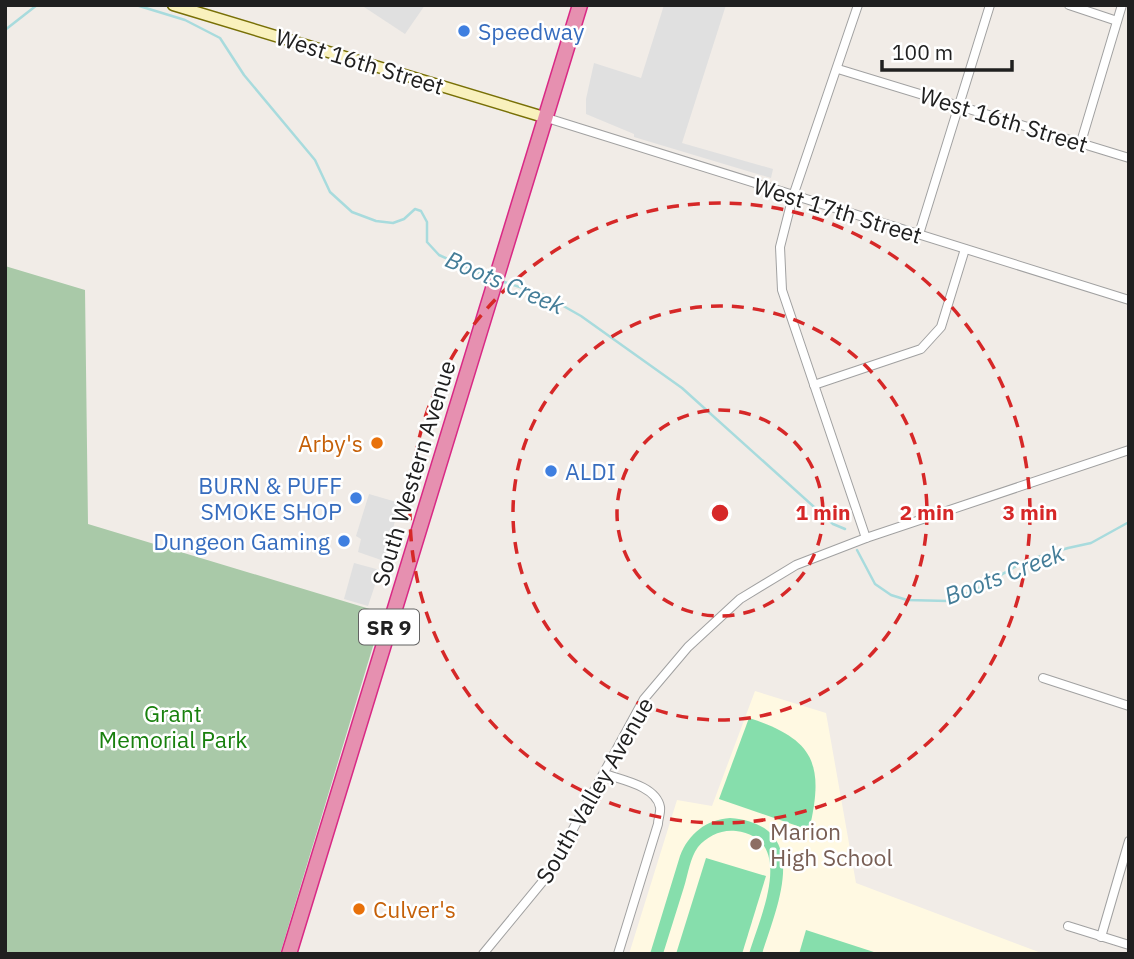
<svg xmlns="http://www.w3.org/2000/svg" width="1134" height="959" viewBox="0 0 1134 959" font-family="'IBM Plex Sans',sans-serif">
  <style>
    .education { fill: #fff9e2 }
    .cemetery { fill: #a9c9a8 }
    .pitch { fill: #86deac }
    .parking { fill: #e0e0e0 }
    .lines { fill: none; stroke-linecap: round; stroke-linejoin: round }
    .stream { stroke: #a8dbdd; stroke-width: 2.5 }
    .street-casing { stroke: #a1a1a1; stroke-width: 10 }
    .secondary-casing { stroke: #787006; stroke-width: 13 }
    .highway-casing { stroke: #d92985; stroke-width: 17 }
    .street { stroke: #fff; stroke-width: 8 }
    .secondary { stroke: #f9f1bd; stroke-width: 10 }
    .highway { stroke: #e690b0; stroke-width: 14 }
    .ring { fill: none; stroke: #d62828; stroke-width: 3.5; stroke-dasharray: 12 9 }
    .shop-dot { fill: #3f7fe0; stroke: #fff; stroke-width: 2.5 }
    .food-dot { fill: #e8710a; stroke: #fff; stroke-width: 2.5 }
    .education-dot { fill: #8d6e63; stroke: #fff; stroke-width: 2.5 }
    .labels { text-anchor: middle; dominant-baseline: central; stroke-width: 5; stroke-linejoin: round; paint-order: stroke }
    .shield { fill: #fff; stroke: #636363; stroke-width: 2 }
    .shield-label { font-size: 21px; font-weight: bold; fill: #202020 }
    .shop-label { font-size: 23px; fill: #366cbe; stroke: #fff; text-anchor: start }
    .street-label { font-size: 23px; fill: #202020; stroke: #fff }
    .food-label { font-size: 23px; fill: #c56008; stroke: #fff; text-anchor: end }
    .park-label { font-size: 23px; fill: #18800d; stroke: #fff }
    .education-label { font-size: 23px; fill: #785e54; stroke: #fff; text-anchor: start }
    .water-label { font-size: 24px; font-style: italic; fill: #447d98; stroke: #fff }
    .centre { fill: #d62828; stroke: #fff; stroke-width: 3.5 }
    .ring-label { font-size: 21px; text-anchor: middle; font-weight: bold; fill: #d62828; stroke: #fff; stroke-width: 5; stroke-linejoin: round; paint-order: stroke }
  </style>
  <rect width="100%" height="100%" fill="#f1ece7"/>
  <!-- education -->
  <path class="education" d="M 755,691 L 826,713 L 856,883 L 1044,954 L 629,954 L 677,800 L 712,806 Z"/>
  <!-- cemetery -->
  <path class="cemetery" d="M 5,266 L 85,290 L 88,524 L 383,613 L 280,954 L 5,954 Z"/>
  <!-- pitch -->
  <g class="pitch">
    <path d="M 749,718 C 814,739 825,764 809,830 L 719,799 Z"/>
    <path d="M 730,818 C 814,825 777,906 762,954 L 749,954 C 759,919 798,839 736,831 C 722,829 707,836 698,847 C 690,858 688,874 684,887 C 677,909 670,932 663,954 L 650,954 L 680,856 C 689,833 706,820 730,818 Z"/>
    <path d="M 706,858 L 766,876 L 742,954 L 676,954 Z"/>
    <path d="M 806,930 L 880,954 L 799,954 Z"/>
  </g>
  <!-- parking -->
  <g class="parking">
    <path d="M 361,5 L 425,5 L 405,34 Z"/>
    <path d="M 664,5 L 726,5 L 682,143 L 773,169 L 771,178 L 634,137 L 634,134 L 586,114 L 586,99 L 594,63 L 641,78 Z"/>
    <path d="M 369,494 L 400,503 L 384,561 L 358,552 L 361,539 L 356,536 Z"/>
    <path d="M 354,563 L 380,570 L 368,606 L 344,599 Z"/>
  </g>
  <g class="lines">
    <!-- stream -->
    <g class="stream">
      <path d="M 136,5 L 185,20 L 220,38 L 244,75 L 315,160 L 330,192 L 352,212 L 376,221 L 393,223 L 404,219 L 415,209 L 421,211 L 427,222 L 427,242 L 439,255 L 491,278"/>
      <path d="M 5,30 L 37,5"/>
      <path d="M 501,281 L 544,295 L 581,316 L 682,388 L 833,524 L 845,529"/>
      <path d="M 857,550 L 875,584 L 891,595 L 907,600 L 948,601 L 975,590 L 1025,561 L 1068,548 L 1091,543 L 1129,522"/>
    </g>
    <!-- street casing -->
    <g class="street-casing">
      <g id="street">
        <path d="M 858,5 L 793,196 L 780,247 L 782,290 L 866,538"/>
        <path d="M 1069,5 L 1117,21"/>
        <path d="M 838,69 L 1129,158"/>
        <path d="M 547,118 L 1129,300"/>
        <path d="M 1081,142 L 1122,5"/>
        <path d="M 919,234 L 990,5"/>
        <path d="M 814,385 L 921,349 L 941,327 L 965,249"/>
        <path d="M 1043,678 L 1129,706"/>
        <path d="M 605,774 C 622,780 656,786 660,807 C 661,812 658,819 658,824 L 618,954"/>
        <path d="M 1068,926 L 1129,945"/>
        <path d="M 1101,937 L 1129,841"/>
        <path d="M 483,954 L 548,875 L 644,699 L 688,647 L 740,599 L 796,565 L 866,538 L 1129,450"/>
      </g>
    </g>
    <!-- secondary casing -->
    <g class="secondary-casing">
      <path id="secondary" d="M 173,5 L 547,118"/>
    </g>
    <!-- highway casing -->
    <g class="highway-casing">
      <path id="highway" d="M 289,954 L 580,5"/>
    </g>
    <!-- street -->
    <use href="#street" class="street"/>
    <!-- secondary -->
    <use href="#secondary" class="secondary"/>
    <!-- highway -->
    <use href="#highway" class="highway"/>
  </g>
  <!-- distance rings -->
  <g class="ring">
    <circle cx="720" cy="513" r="103"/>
    <circle cx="720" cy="513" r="207"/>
    <circle cx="720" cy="513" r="310"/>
  </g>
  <!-- markers -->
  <g class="shop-dot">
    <circle cx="464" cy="31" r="7"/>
    <circle cx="551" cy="471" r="7"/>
    <circle cx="356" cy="498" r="7"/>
    <circle cx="344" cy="541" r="7"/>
  </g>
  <g class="food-dot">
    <circle cx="377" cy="443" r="7"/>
    <circle cx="359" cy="909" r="7"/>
  </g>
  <circle class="education-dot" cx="756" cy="844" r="7"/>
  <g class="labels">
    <!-- shield labels -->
    <rect class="shield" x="359" y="609.5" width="60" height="35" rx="5"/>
    <g class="shield-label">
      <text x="389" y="627">SR 9</text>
    </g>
    <!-- shop labels -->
    <g class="shop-label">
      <text x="478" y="31">Speedway</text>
      <text x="565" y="471">ALDI</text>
      <text x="342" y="485" text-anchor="end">BURN &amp; PUFF<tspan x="342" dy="26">SMOKE SHOP</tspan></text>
      <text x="330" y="541" text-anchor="end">Dungeon Gaming</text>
    </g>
    <!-- street labels -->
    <g class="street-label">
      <text transform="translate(360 61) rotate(17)">West 16th Street</text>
      <text transform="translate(1004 119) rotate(17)">West 16th Street</text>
      <text transform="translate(838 210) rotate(17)">West 17th Street</text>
      <text transform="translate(413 473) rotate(-73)">South Western Avenue</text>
      <text transform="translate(594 790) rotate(-60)">South Valley Avenue</text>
    </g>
    <!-- food labels -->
    <g class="food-label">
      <text x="363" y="443">Arby's</text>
      <text x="373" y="909" text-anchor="start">Culver's</text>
    </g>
    <!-- park labels -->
    <g class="park-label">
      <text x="173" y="713">Grant<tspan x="173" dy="26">Memorial Park</tspan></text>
    </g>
    <!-- education labels -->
    <g class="education-label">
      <text x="770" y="831">Marion<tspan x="770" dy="26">High School</tspan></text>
    </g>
    <!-- water labels -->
    <g class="water-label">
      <text transform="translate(505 282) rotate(23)">Boots Creek</text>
      <text transform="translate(1004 574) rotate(-21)">Boots Creek</text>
    </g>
  </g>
  <circle cx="720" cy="513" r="10" class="centre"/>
  <g class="ring-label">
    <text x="823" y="520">1 min</text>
    <text x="927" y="520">2 min</text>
    <text x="1030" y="520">3 min</text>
  </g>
  <!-- border -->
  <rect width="1134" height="959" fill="none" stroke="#202020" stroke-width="14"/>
  <!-- scale -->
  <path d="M882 60v10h130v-10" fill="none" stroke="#202020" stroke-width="3.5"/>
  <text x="892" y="60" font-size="21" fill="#202020" stroke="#ffffff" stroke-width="5" paint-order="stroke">100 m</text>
</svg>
